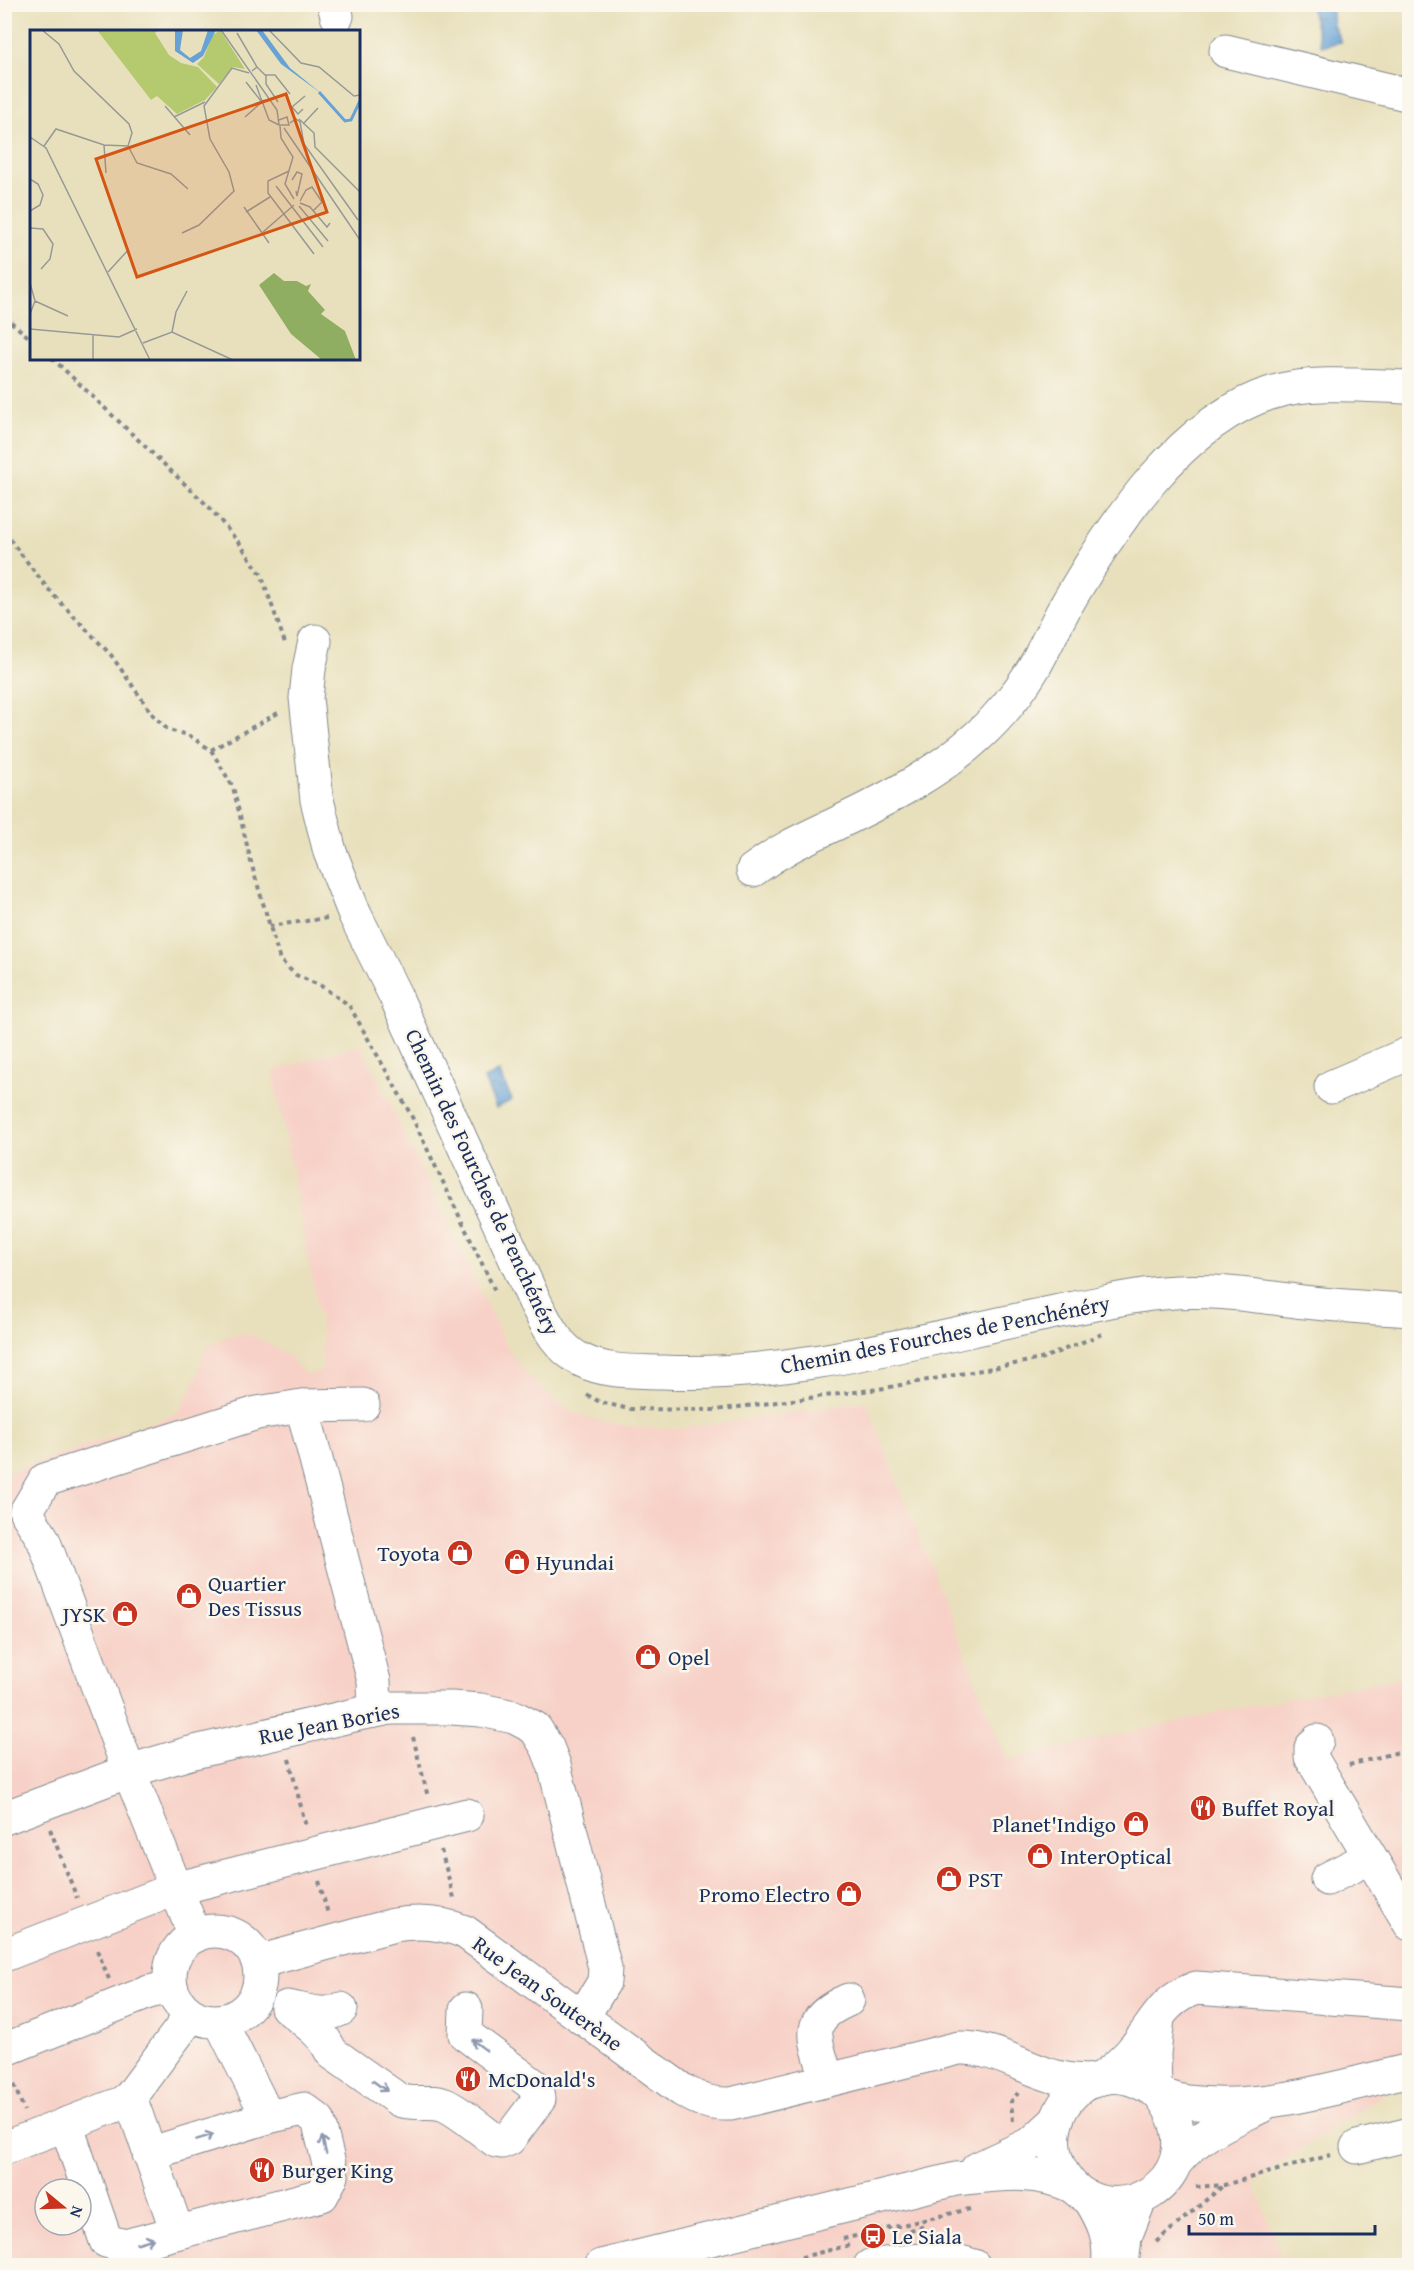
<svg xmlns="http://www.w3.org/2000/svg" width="1414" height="2270" viewBox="0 0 1414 2270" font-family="'Gentium Book Plus',serif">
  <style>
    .built { fill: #f7d1c7; fill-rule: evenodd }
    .water { fill: url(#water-ripples); stroke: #40689a; stroke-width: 1.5 }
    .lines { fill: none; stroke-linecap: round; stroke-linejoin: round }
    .minor-casing { stroke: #82888d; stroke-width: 35 }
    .major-casing { stroke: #82888d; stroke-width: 35 }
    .path { stroke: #82888d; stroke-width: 4; stroke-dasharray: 4.5 4.5; stroke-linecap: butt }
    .minor { stroke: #fff; stroke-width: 33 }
    .major { stroke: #fff; stroke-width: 33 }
    .oneway { stroke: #8d97ae }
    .labels { text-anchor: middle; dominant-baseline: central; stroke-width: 5; stroke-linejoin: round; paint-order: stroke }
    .street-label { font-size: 22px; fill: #1b2f5e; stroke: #fbf7ec }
    .poi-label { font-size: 22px; fill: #1b2f5e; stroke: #fbf7ec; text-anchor: start }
    .inset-river { fill: none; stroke: #66a2d6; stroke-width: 3 }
    .inset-road { fill: none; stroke: #969996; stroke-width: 1.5 }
    .view { fill: #d45514; fill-opacity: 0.15; stroke: #d45514; stroke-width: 3 }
    .inset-edge { fill: none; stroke: #1b2f5e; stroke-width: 3 }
  </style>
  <defs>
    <pattern id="water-ripples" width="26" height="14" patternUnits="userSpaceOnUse" patternTransform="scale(1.5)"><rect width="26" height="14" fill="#66a2d6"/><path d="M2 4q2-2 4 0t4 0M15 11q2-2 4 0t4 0" fill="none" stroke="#5384b1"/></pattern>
  </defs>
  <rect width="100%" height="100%" fill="#fbf7ec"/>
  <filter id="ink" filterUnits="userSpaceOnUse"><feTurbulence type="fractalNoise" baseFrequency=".0167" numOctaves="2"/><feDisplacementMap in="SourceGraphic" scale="12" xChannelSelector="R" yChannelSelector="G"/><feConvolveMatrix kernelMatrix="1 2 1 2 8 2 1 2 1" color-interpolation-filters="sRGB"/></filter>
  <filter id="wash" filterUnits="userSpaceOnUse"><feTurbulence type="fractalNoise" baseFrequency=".008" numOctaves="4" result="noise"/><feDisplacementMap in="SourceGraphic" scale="24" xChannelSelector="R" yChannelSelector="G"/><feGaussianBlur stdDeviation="1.35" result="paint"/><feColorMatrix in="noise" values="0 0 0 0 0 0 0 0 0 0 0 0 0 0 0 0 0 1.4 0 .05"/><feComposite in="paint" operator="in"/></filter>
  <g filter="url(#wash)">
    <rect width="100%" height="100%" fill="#e8e0bc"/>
    <!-- built -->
    <path class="built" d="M 361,1044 L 509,1351 L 528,1375 L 554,1399 L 576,1414 L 600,1421 L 633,1427 L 682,1429 L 866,1402 L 1007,1760 L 1224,1711 L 1409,1676 L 1409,2077 L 1254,2181 L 1284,2265 L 5,2265 L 4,1474 L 178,1413 L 196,1379 L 205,1349 L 225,1337 L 246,1333 L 269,1344 L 289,1356 L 306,1375 L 322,1371 L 322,1332 L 273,1071 ZM 45,2189 L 81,2189 L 81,2225 L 45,2225 Z"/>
    <!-- water -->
    <g class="water">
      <path d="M 1310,5 L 1331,5 L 1333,25 L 1341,42 L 1321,46 Z"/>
      <path d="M 499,1072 L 512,1100 L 496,1108 L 484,1079 Z"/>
    </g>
  </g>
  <g filter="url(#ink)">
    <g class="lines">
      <!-- minor casing -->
      <g class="minor-casing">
        <g id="minor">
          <path d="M 334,4 L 337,16"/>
          <path d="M 1226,51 L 1410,95"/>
          <path d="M 315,641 L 309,669 L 306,698 L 317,800 L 330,852 L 355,915 L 395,995 L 534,1300 C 546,1323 557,1348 581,1360 C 606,1373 636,1371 663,1372 C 805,1378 942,1333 1080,1307 C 1107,1302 1134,1295 1162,1293 C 1210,1288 1256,1296 1304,1302 C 1339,1306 1374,1308 1410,1310"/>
          <path d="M 753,870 C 785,846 813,835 848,818 C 893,796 941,770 978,736 C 999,717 1018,694 1033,669 C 1044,650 1053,629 1064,609 C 1110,529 1181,419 1274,392 C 1312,380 1369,386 1410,387"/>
          <path d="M 1331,1087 L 1410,1053"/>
          <path d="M 302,1406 L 374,1681 L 375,1711"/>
          <path d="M 26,1512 L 43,1539 L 129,1771 L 195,1936"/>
          <path d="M 26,1512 L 45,1480 L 257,1413 L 302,1406 L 363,1405"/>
          <path d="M 1317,1741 L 1311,1748 L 1311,1757 L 1410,1924"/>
          <path d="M 4,1818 L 129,1771 L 190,1753 L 363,1713 L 391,1708 L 451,1708 L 481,1710 L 514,1717 L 535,1728 L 547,1747 L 554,1765 L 605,1968 L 604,1982 L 582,2018"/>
          <path d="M 1327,1879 L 1370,1857"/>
          <circle cx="215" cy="1976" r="45"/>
          <path d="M 4,1955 L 175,1889 L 467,1815"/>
          <path d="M 258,1962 L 394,1925 C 419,1921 441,1922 465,1932 L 682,2090 C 699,2100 712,2105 731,2104 L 959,2048 C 993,2047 1021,2067 1053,2076 C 1066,2080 1081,2081 1094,2081"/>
          <path d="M 341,2009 C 325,2018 305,2010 287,2007 L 312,2027 L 324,2039 L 332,2053 L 399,2100 C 414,2106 431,2099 445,2105 C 462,2113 481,2130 496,2141 L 502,2142 L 509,2139 L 539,2099 L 538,2092 L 535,2086 L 465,2034 L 466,2009"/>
          <path d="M 4,2050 L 149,1992 L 171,1987"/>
          <path d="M 1102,2078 C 1114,2069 1127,2058 1136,2046 C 1156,2021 1164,1999 1196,1988 L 1410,2004"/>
          <path d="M 827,2080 C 817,2039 800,2021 848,2000"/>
          <path d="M 1155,2090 L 1154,2054 L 1158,2018"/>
          <path d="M 130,2097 L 177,2231"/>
          <path d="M 66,2124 L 106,2241 L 125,2246 L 322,2195 L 332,2176 L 318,2120 L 304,2109 L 268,2117 L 220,2021"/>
          <path d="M 1357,2147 L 1410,2134"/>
          <path d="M 4,2148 L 122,2103 L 130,2097 L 191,2015"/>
          <path d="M 149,2154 L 268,2117"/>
          <path d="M 1089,2198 C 1103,2220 1112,2239 1108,2266"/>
          <path d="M 870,2266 C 903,2262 942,2254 974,2266"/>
          <path d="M 1122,2266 L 1125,2237 L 1140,2199"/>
        </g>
      </g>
      <!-- major casing -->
      <g class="major-casing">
        <g id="major">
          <path d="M 1159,2093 C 1226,2179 1104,2245 1062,2172 C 1041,2137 1061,2087 1101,2078 C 1140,2070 1153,2098 1187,2102 C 1262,2112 1337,2087 1410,2070"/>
          <path d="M 1176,2162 C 1199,2134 1227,2123 1260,2107"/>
          <path d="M 977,2169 L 1032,2143 L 1056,2121"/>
          <path d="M 601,2266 L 956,2179 C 998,2175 1033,2168 1072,2186"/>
        </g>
      </g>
      <!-- path -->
      <g class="path">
        <path d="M 4,316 L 32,340"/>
        <path d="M 52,358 L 209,507 L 240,544 L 261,574 L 285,643"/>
        <path d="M 4,532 L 48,589 L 111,655 L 153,715 L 168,730 L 188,735 L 211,750 L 233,787 L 252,866 L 280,960 L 296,975 L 321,986 L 349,1005 L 411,1115 L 495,1291"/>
        <path d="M 211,750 L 280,712"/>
        <path d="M 269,926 L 328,918"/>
        <path d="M 587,1395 L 600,1402 L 629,1409 L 715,1410 L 879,1389 L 1041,1359 L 1102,1334"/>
        <path d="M 413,1737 L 428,1797"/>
        <path d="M 289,1759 L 306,1827"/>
        <path d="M 1349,1765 L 1410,1749"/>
        <path d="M 50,1829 L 77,1898"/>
        <path d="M 441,1850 L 454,1898"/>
        <path d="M 319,1881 L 328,1914"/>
        <path d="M 97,1950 L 109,1979"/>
        <path d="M 11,2076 L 24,2111"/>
        <path d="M 1013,2121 L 1011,2102 L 1018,2093"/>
        <path d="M 1196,2187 L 1224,2185 L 1331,2155"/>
        <path d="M 910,2230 L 921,2227 L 922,2220"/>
        <path d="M 843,2239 L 970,2209"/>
        <path d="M 1156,2242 L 1224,2185"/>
        <path d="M 766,2266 L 850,2245"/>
      </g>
      <!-- minor -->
      <use href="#minor" class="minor"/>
      <!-- major -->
      <use href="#major" class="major"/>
    </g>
    <!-- one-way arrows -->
    <defs><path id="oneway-shaft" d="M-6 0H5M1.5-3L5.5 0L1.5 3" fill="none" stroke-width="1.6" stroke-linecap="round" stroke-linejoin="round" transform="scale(1.5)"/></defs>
    <g class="oneway">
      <use href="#oneway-shaft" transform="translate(479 2045) rotate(-143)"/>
      <use href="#oneway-shaft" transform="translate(380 2086) rotate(36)"/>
      <use href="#oneway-shaft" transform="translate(205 2137) rotate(-17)"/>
      <use href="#oneway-shaft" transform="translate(324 2145) rotate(-104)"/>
      <use href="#oneway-shaft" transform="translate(145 2241) rotate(-16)"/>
    </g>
  </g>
  <!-- icons -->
  <defs>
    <g id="shop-disc" transform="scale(1.35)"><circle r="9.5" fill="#c8321e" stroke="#fbf7ec"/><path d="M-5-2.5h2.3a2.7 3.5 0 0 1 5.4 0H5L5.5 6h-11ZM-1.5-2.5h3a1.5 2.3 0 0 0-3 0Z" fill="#fff"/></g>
    <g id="restaurant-disc" transform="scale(1.35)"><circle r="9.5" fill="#c8321e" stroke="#fbf7ec"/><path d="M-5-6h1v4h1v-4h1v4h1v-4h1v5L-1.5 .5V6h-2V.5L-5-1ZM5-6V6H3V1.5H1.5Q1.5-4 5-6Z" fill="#fff"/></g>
    <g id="bus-disc" transform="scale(1.35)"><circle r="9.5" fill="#c8321e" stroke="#fbf7ec"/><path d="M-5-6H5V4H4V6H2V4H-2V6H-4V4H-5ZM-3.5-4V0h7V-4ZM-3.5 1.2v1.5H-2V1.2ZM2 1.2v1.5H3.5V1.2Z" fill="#fff"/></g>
  </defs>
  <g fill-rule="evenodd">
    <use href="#shop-disc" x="460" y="1553"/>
    <use href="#shop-disc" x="517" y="1562"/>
    <use href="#shop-disc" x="189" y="1596"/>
    <use href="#shop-disc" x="125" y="1614"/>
    <use href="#shop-disc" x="648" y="1657"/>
    <use href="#restaurant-disc" x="1203" y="1808"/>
    <use href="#shop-disc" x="1136" y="1824"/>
    <use href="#shop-disc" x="1040" y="1856"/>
    <use href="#shop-disc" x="949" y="1879"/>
    <use href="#shop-disc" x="849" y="1894"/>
    <use href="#restaurant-disc" x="468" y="2079"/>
    <use href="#restaurant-disc" x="262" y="2170"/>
    <use href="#bus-disc" x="873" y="2236"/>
  </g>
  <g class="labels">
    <!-- street labels -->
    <g class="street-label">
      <text transform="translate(483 1182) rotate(65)">Chemin des Fourches de Penchénéry</text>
      <text transform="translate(945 1334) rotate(-11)">Chemin des Fourches de Penchénéry</text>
      <text transform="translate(329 1723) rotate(-11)">Rue Jean Bories</text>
      <text transform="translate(548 1993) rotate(36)">Rue Jean Souterène</text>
    </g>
    <!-- poi labels -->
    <g class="poi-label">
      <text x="440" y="1553" text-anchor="end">Toyota</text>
      <text x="536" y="1562">Hyundai</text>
      <text x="208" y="1583">Quartier<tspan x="208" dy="25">Des Tissus</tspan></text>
      <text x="106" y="1614" text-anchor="end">JYSK</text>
      <text x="668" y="1657">Opel</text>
      <text x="1222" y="1808">Buffet Royal</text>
      <text x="1116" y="1824" text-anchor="end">Planet'Indigo</text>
      <text x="1060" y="1856">InterOptical</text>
      <text x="968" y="1879">PST</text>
      <text x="830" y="1894" text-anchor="end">Promo Electro</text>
      <text x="488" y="2079">McDonald's</text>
      <text x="282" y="2170">Burger King</text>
      <text x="892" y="2236">Le Siala</text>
    </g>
  </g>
  <!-- overview -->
  <g transform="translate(30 30)">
    <rect width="330" height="330" fill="#e8e0bc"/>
    <path d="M 67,0 L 128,0 L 125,3 L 139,25 L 151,33 L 168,37 L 187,57 L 175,70 L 147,84 L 127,66 L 121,70 ZM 190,0 L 215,39 L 203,37 L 189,54 L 167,34 L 174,27 L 182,6 Z" fill="#b5ca6e"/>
    <path d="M 244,243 L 254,251 L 267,251 L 276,256 L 281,254 L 278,261 L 295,280 L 291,284 L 315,301 L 326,330 L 292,330 L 261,304 L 229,255 Z" fill="#90ae61"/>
    <path d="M 145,0 L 153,0 L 150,20 L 160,28 L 171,21 L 178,0 L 186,0 L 173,26 L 163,33 L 145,21 ZM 226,0 L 232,0 L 260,38 L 292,64 L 251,34 Z" fill="#66a2d6"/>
    <path class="inset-river" d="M 289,62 L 315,91 L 321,90 L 330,71"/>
    <path class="inset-road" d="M 12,0 L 29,14 L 44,41 L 99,94 L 102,103 L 98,116M 191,0 L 247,80 L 249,95 L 259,95 L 257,87 L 249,90M 239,0 L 271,33 L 289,37 L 324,66 L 330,65M 207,3 L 227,37 L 222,41M 227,37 L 235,45 L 245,45 L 260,64M 236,45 L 236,54 L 248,72M 216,52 L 231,71M 226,55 L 239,90 L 249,95M 135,76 L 160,105M 273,79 L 268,84 L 262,77 L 275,66M 144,87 L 175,72M 215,87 L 234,70M 269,89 L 284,103 L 285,117 L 330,162M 260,93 L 266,89 L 270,92 L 274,114 L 328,190M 273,94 L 288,78M 250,96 L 251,108 L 263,127 L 255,154 L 264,169M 254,98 L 330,210M 0,107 L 16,118 L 120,330M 74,115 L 76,143M 14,116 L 26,99 L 74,115 L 98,116M 98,116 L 107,133 L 141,144 L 158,159M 259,141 L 238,151 L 238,163 L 284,224M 0,149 L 8,154 L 13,165 L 10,175 L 0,181M 262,150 L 267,142 L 272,144 L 267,166 L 266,161M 246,156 L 293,217M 270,171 L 276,160 L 282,157 L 292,172 L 283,181M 270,173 L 280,177 L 297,197 L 300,193M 269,176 L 298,211M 214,177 L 239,213M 216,182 L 240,167M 0,198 L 13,199 L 23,214 L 20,229 L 11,239M 233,202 L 264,175M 152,203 L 169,195 L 204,161 L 199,142 L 180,109 L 174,76 L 202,38 L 219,43M 78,242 L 99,219M 0,253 L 5,271 L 0,284M 5,271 L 38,286M 0,299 L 89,307 L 107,299M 142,302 L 146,282 L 157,261M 63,305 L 63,330M 113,313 L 142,302 L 203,330"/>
    <path class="view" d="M 256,64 L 297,182 L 107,247 L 66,129 Z"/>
    <rect width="330" height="330" class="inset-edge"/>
  </g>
  <!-- margin -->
  <rect width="1414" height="2270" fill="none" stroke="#fbf7ec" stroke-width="24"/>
  <!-- north arrow -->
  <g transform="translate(63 2207) rotate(109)"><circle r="28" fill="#fbf7ec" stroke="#a1a7b3" stroke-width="1.5"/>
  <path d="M0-4.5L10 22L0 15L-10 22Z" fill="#c8321e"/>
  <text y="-9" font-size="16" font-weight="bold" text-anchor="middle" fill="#1b2f5e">N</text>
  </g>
  <!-- scale -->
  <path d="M1189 2225v9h186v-9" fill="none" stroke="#1b2f5e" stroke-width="3"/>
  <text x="1198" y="2225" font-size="18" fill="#1b2f5e" stroke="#fbf7ec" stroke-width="4.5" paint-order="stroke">50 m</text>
</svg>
